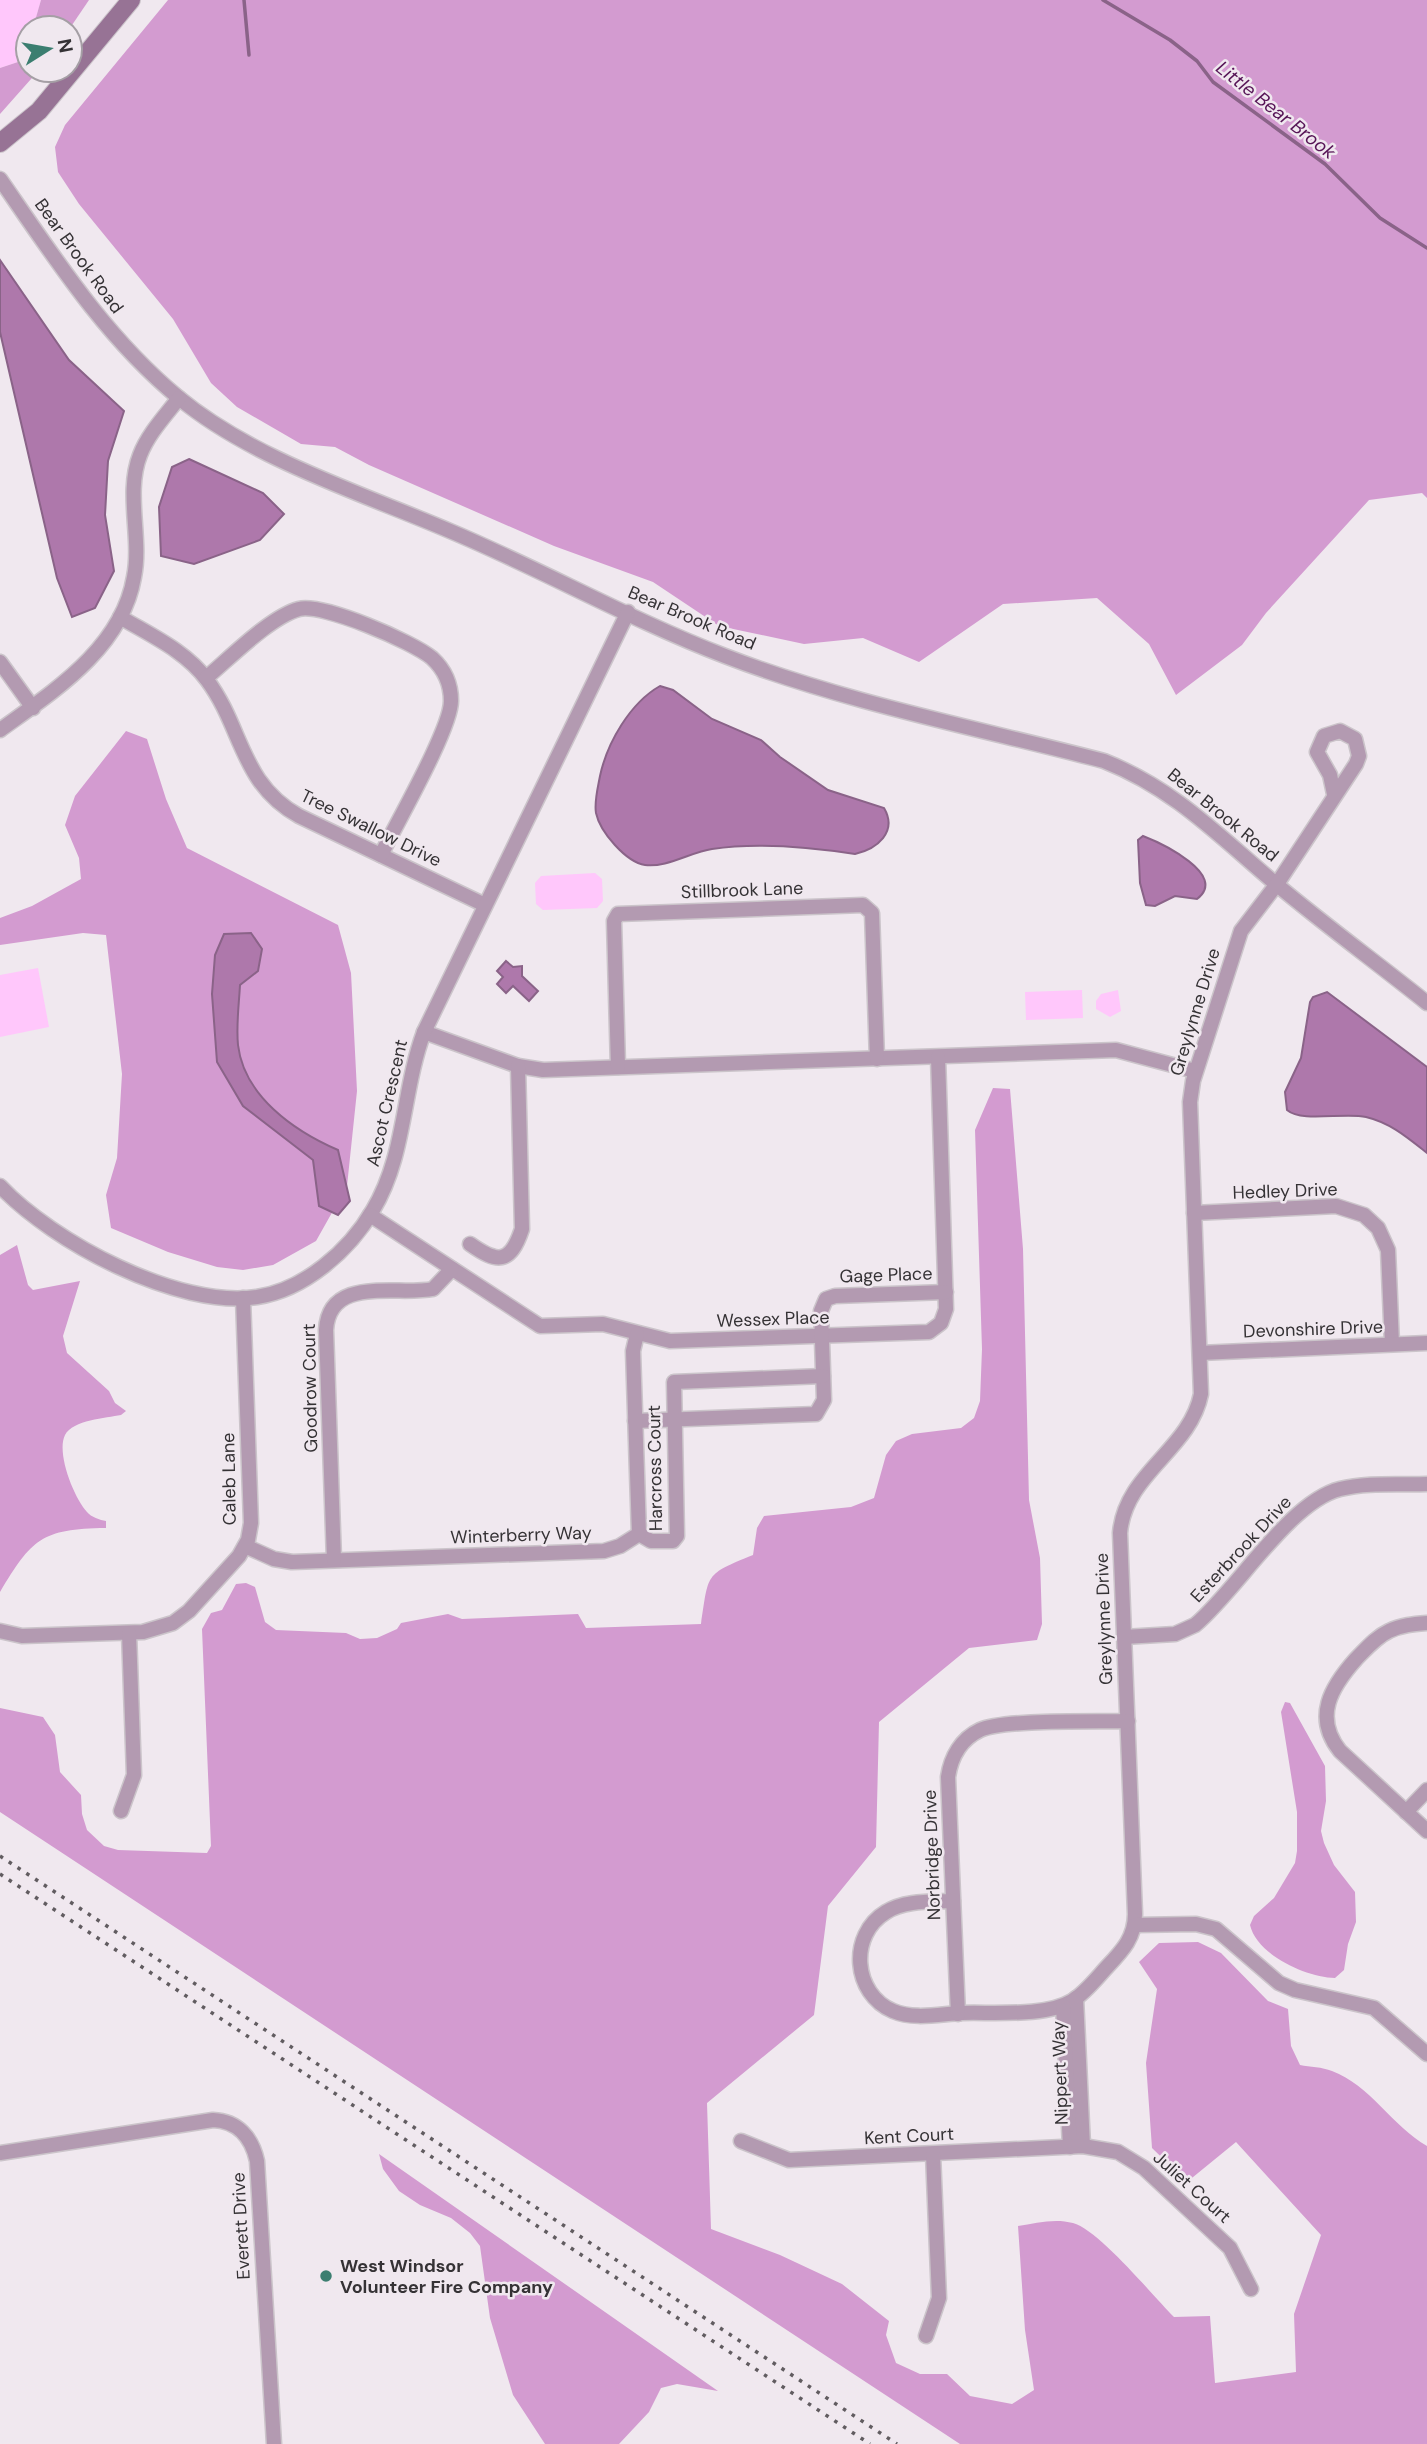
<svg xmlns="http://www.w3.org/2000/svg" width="1427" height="2444" viewBox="0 0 1427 2444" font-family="'DM Sans',sans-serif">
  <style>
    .green { fill: #ffc7fb }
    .forest { fill: #d39bd0 }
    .water { fill: #ae78ab; stroke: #8a6388; stroke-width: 2 }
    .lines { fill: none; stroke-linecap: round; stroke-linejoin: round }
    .stream { stroke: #8a6388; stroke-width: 3.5 }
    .street-casing { stroke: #cbc4ca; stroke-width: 17 }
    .secondary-casing { stroke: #cbc4ca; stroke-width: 20 }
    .street { stroke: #b39ab1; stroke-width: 14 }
    .secondary { stroke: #977395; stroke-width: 18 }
    .rail { stroke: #615c60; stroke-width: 3.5; stroke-dasharray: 3.5 7; stroke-linecap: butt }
    .poi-dot { fill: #3b7e70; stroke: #f0e8ef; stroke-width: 2.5 }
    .labels { text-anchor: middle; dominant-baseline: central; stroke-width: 5; stroke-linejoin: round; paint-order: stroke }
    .street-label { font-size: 18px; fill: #353235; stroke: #f0e8ef }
    .poi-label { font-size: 18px; font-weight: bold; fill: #353235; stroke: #f0e8ef; text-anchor: start }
    .water-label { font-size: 19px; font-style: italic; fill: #561456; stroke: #f0e8ef }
  </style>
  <rect width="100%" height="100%" fill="#f0e8ef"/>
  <!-- green -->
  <g class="green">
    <path d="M 0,0 L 41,0 L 33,28 L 28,28 L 24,60 L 0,68 Z"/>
    <path d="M 595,873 L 602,879 L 603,901 L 597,908 L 543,910 L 536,904 L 535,883 L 541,876 Z"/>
    <path d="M 38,968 L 49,1027 L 0,1037 L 0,975 Z"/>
    <path d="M 1082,990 L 1083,1018 L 1026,1020 L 1025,992 Z"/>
    <path d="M 1118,990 L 1121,1011 L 1110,1017 L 1096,1009 L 1096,1001 L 1101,994 Z"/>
  </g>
  <!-- forest -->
  <g class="forest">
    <path d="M 41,0 L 89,0 L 70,28 L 33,28 Z"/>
    <path d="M 168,0 L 1427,0 L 1427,498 L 1422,493 L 1369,500 L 1266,613 L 1242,645 L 1176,695 L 1149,644 L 1097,598 L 1003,604 L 919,662 L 863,638 L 804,644 L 719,626 L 653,582 L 554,546 L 369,465 L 335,447 L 301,444 L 237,407 L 211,383 L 173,319 L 79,204 L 58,172 L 55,147 L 65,125 Z"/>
    <path d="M 28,46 L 28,70 L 39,70 L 0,114 L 0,68 L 24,60 Z"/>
    <path d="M 126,731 L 147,739 L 166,799 L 187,848 L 338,925 L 351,973 L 357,1091 L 347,1186 L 316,1241 L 273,1265 L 243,1270 L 217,1267 L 168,1252 L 111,1228 L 106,1195 L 117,1158 L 122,1074 L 106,935 L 83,933 L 0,945 L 0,918 L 32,906 L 81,879 L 79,858 L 65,825 L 75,796 Z"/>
    <path d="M 993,1088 L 1010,1089 L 1023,1249 L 1029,1500 L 1040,1558 L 1042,1624 L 1037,1640 L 969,1648 L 879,1722 L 876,1847 L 828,1906 L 814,2015 L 707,2103 L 711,2229 L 780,2255 L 842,2284 L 889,2321 L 886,2335 L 896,2363 L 920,2374 L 947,2374 L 970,2396 L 1012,2404 L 1034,2390 L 1025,2330 L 1018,2226 C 1036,2223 1055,2218 1073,2223 C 1099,2230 1152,2295 1174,2317 L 1210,2316 L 1215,2383 L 1296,2372 L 1294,2314 L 1321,2235 L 1236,2142 L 1187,2182 L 1152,2148 L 1146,2063 L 1157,1989 L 1139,1962 L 1159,1943 L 1198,1942 L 1221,1953 L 1268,2001 L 1288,2009 L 1291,2046 L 1300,2065 C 1310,2067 1322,2067 1332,2071 C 1370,2085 1392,2126 1427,2146 L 1427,2444 L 960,2444 L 0,1812 L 0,1708 L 43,1717 L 55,1735 L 60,1772 L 81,1795 L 82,1814 L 87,1830 L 104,1846 L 118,1850 L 207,1853 L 211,1846 L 202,1629 L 211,1613 L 222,1610 L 236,1584 L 246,1583 L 255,1587 L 265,1622 L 276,1630 L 346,1633 L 360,1639 L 377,1638 L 397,1629 L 401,1623 L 448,1614 L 462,1619 L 578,1614 L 586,1628 L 701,1624 C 709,1573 704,1575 753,1555 L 757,1528 L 764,1516 L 851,1507 L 874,1498 L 886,1455 L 896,1441 L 912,1434 L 961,1428 L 974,1418 L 980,1401 L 982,1349 L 975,1130 Z"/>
    <path d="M 17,1245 L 28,1285 L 33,1290 L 80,1281 L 63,1336 L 67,1353 L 109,1391 L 115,1403 L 126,1411 L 121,1415 C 106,1418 73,1420 65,1435 C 56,1453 74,1498 87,1512 C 91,1517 100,1520 106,1521 L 106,1528 C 41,1529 32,1539 0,1592 L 0,1255 Z"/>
    <path d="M 1285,1702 L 1290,1703 L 1325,1766 L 1326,1801 L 1321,1831 L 1324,1843 L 1334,1865 L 1355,1892 L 1356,1922 L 1348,1944 L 1344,1970 L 1335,1978 C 1306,1977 1257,1955 1250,1925 L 1254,1916 L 1274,1898 L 1295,1863 L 1297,1851 L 1297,1812 L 1281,1712 Z"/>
    <path d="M 379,2154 L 718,2391 L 677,2384 L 661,2388 L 649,2412 L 619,2444 L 545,2444 L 513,2395 L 490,2318 L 480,2246 L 470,2233 L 451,2218 L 420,2205 L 399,2191 L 383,2169 Z"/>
  </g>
  <!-- water -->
  <g class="water">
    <path d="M 0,260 L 69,360 L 124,411 L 108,461 L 105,515 L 114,571 L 95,608 L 72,617 L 57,578 L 0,332 Z"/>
    <path d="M 189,459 L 263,493 L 284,514 L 260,540 L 194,564 L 161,556 L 159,507 L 172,467 Z"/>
    <path d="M 660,686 L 673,690 L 712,719 L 761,740 L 780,757 L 828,790 L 884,808 C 898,832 877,849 855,854 C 810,847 757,842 712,849 C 691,852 666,868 645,865 C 626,862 600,832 596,813 C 594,802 598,787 600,776 C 607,743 630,703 660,686 Z"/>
    <path d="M 1143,836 C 1161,843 1229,875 1197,899 L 1175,896 L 1155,906 L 1146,905 L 1140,883 L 1138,840 Z"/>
    <path d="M 251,933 L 262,949 L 258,971 L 240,985 C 239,1004 236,1025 238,1045 C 244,1096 294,1131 338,1150 L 350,1201 L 338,1215 L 319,1206 L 313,1160 L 243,1106 L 217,1062 L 212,994 L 215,955 L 224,934 Z"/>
    <path d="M 506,961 L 513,967 L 522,966 L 522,976 L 538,991 L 529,1001 L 513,986 L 506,993 L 497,984 L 503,977 L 497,971 Z"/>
    <path d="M 1327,992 L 1427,1067 L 1427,1153 C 1408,1138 1391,1123 1366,1117 C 1344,1112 1302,1123 1287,1110 L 1285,1092 L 1301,1058 L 1310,1002 L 1313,997 Z"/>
  </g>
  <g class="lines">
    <!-- stream -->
    <g class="stream">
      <path d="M 244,0 L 249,55"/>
      <path d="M 1103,0 L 1170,40 L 1197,61 L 1213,82 L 1325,164 L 1380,218 L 1427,248"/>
    </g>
    <!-- street casing -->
    <g class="street-casing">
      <g id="street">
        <path d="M 0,179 C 54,257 105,337 179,398 C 253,459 361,493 450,531 C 543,570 631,620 725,656 C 844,702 981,729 1104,761 C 1175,789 1219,836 1276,884 C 1325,925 1377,963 1427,1003"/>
        <path d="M 120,617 C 150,635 186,651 207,680 C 243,728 240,783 299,816 L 485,905"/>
        <path d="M 0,662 L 33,708"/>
        <path d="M 206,678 C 230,658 270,617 299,609 C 323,603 413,642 432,658 C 444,669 451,684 451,701 C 451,729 396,824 381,855"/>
        <path d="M 0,730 C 54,691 122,648 134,577 C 142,538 125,493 140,455 C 148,434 165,416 179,398"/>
        <path d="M 424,1032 L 518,1066 L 543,1070 L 1116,1050 L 1195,1071"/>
        <path d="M 618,1067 L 614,921 L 618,914 L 863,905 L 872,913 L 877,1059"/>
        <path d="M 0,1186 C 53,1242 178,1309 257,1297 C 304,1290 349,1251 373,1210 C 406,1155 402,1091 424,1032 L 628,612"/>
        <path d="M 1194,1213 L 1336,1206 L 1364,1215 L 1378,1228 L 1388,1250 L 1392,1344"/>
        <path d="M 370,1215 L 540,1326 L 603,1324 L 670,1341 L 929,1332 L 941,1323 L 946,1309 L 938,1057"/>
        <path d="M 470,1244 C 497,1263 510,1265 522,1229 L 518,1066"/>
        <path d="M 1200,1353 L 1427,1343"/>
        <path d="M 635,1421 L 816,1414 L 824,1400 L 821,1311 L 826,1299 L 835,1296 L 946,1292"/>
        <path d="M 639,1534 L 651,1541 L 673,1541 L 677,1536 L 674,1382 L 823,1376"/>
        <path d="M 245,1546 L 274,1559 L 292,1562 L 604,1551 L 620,1546 L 639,1534 L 633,1351 L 637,1334"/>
        <path d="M 334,1560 L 326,1330 C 329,1275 397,1296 433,1289 L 452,1269"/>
        <path d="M 1427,1623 C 1414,1624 1401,1625 1389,1631 C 1376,1637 1366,1649 1356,1659 C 1331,1687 1313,1717 1340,1751 L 1427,1831"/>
        <path d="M 0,1631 L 22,1636 L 143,1632 L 173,1623 L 189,1611 L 239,1556 L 248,1540 L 251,1523 L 243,1298"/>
        <path d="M 1124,1637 L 1175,1634 L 1195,1625 C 1237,1590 1289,1502 1340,1489 C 1367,1482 1399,1485 1427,1484"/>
        <path d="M 121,1811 L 134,1775 L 129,1633"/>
        <path d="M 1406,1812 L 1427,1790"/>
        <path d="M 953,1901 C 931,1902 905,1900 886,1912 C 848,1935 853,1994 893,2011 C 914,2020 940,2014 962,2013 C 993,2012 1046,2017 1072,2001 C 1085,1993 1096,1979 1106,1968 C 1122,1951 1135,1938 1135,1914 L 1120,1533 C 1125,1473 1190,1450 1201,1394 L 1190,1102 L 1193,1081 L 1241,931 L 1277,884 L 1356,764 L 1359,756 L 1355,739 L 1340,731 L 1324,736 L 1317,752 L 1330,775 L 1334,794"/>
        <path d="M 1135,1925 L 1196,1924 L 1216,1929 L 1279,1983 L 1295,1990 L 1374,2008 L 1427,2054"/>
        <path d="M 1076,1998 L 1083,2146"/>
        <path d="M 1063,2006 L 1070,2147"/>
        <path d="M 958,2014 L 948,1777 C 951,1757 961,1739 980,1730 C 1004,1719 1097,1722 1128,1721"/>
        <path d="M 741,2141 L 789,2160 L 1083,2146 L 1118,2152 L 1144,2168 L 1230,2248 L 1251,2289"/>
        <path d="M 0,2153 L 213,2120 C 238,2121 252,2138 257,2161 L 274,2444"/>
        <path d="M 926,2336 L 939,2298 L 933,2154"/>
      </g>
    </g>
    <!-- secondary casing -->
    <g class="secondary-casing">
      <path id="secondary" d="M 0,143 L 39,111 L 131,0"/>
    </g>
    <!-- street -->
    <use href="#street" class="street"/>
    <!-- secondary -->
    <use href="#secondary" class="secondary"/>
    <!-- rail -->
    <g class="rail">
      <path d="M 0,1856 L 897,2444"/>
      <path d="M 0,1874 L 870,2444"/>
    </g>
  </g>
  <!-- markers -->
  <circle class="poi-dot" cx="326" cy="2276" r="7"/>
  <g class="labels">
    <!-- street labels -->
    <g class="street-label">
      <text transform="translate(79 256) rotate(54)">Bear Brook Road</text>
      <text transform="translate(692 618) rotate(23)">Bear Brook Road</text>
      <text transform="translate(1223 815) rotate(39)">Bear Brook Road</text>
      <text transform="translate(371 828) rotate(26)">Tree Swallow Drive</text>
      <text transform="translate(742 890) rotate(-2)">Stillbrook Lane</text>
      <text transform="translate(1195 1012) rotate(-73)">Greylynne Drive</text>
      <text transform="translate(387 1103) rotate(-77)">Ascot Crescent</text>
      <text transform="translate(1285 1191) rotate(-2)">Hedley Drive</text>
      <text transform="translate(886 1275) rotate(-2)">Gage Place</text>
      <text transform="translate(773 1319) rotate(-2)">Wessex Place</text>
      <text transform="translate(1313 1329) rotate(-2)">Devonshire Drive</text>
      <text transform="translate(310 1388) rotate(-91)">Goodrow Court</text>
      <text transform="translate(655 1468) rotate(-91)">Harcross Court</text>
      <text transform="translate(229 1479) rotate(-91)">Caleb Lane</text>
      <text transform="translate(521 1535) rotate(-2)">Winterberry Way</text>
      <text transform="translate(1241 1549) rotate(-47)">Esterbrook Drive</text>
      <text transform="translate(1104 1619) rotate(-92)">Greylynne Drive</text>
      <text transform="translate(932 1855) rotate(-92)">Norbridge Drive</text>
      <text transform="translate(1060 2073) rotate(-92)">Nippert Way</text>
      <text transform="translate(909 2136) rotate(-3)">Kent Court</text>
      <text transform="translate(1192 2187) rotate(42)">Juliet Court</text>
      <text transform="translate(241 2226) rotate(-93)">Everett Drive</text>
    </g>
    <!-- poi labels -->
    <g class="poi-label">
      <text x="340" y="2266">West Windsor<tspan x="340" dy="21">Volunteer Fire Company</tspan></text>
    </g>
    <!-- water labels -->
    <g class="water-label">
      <text transform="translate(1276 110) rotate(38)">Little Bear Brook</text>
    </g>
  </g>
  <!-- north arrow -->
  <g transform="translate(49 49) rotate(79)"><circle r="33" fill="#f0e8ef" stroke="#a59fa5" stroke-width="2"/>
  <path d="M0-5L12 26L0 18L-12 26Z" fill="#3b7e70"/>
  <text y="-10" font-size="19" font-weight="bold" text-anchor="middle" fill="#353235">N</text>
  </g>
</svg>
